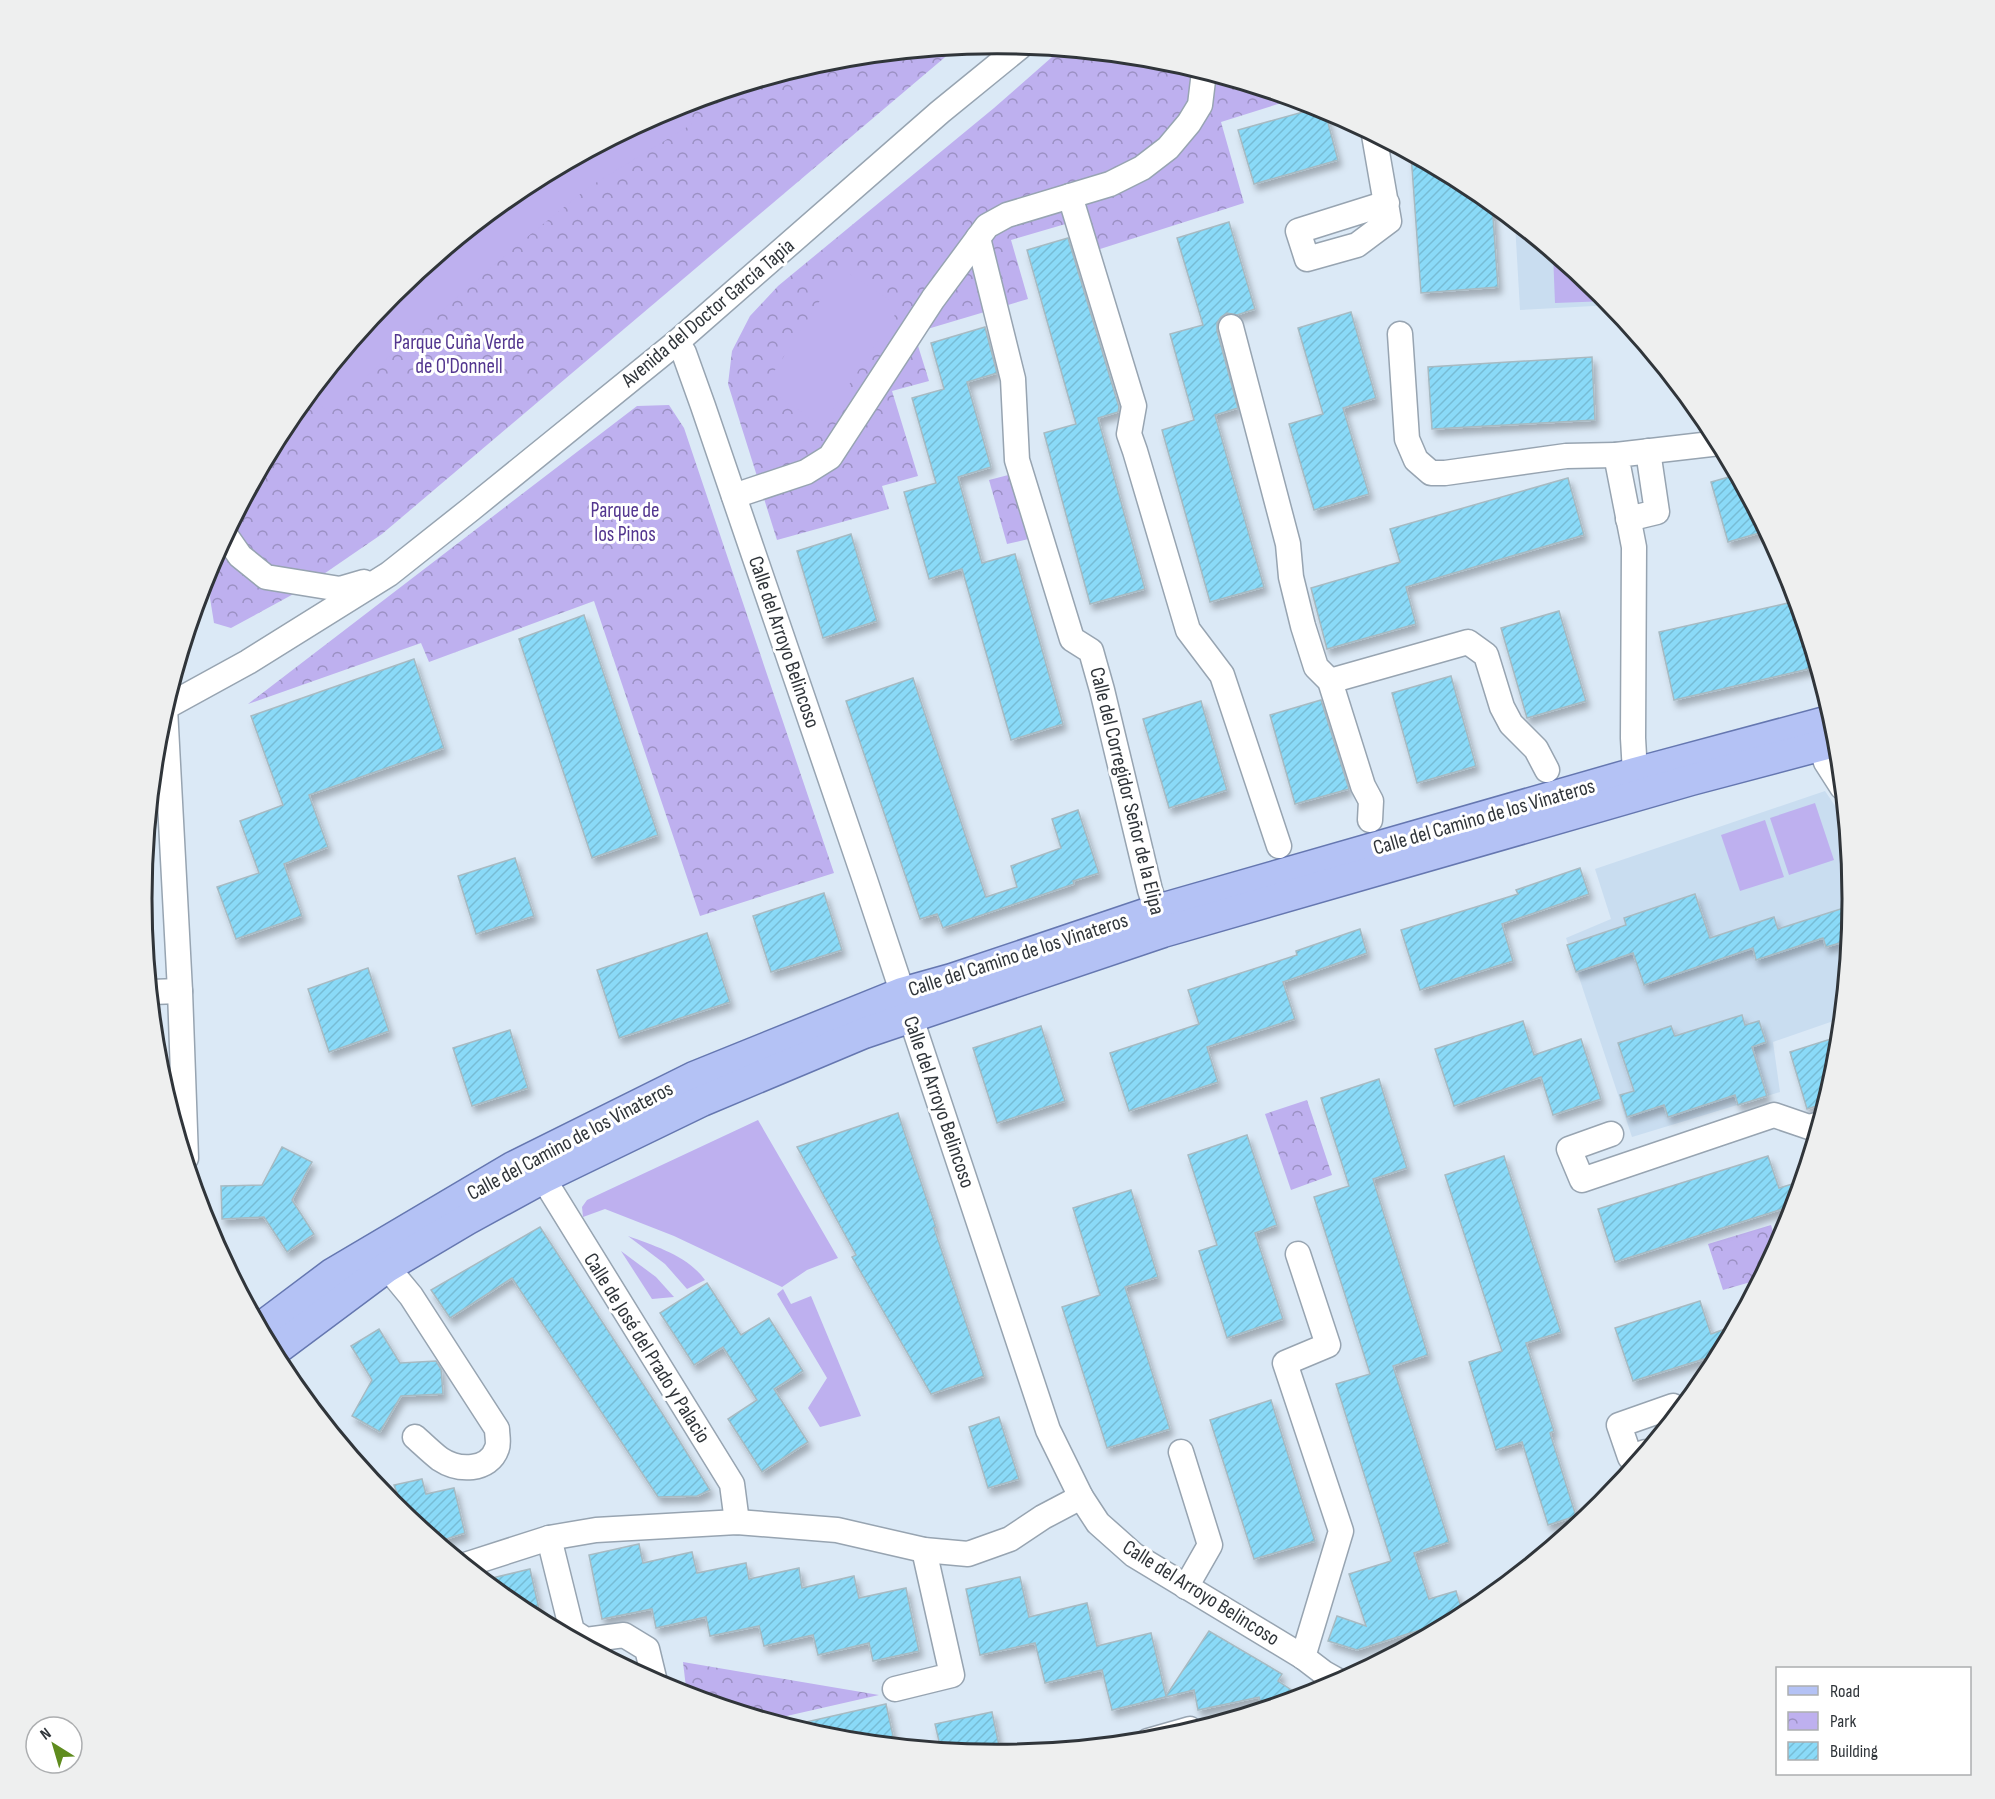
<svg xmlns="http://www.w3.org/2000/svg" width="1995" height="1799" viewBox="0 0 1995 1799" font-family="'Sofia Sans Condensed',sans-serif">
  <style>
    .built { fill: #c9ddf0 }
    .park { fill: url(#park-crowns) }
    .garden { fill: #beb0ef }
    .building { fill: url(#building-hatch); stroke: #a7bac2; stroke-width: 1.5; filter: url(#shadow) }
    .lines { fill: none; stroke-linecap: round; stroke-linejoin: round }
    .minor-casing { stroke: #97a4b1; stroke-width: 27 }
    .major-casing { stroke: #6577b0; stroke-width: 33 }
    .minor { stroke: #fff; stroke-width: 24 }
    .major { stroke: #b4c2f5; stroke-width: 30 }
    .labels { text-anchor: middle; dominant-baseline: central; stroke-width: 6; stroke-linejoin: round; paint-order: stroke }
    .street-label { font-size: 21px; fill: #30353a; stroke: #fff }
    .park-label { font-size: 21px; fill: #53368f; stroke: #fff }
    .rim { fill: none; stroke: #30353a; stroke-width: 3 }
  </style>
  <defs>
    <pattern id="park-crowns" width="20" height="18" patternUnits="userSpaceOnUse" patternTransform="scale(1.5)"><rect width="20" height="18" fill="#beb0ef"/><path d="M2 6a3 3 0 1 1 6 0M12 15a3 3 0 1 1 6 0" fill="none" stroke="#9b90c3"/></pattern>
    <pattern id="building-hatch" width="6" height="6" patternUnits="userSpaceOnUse" patternTransform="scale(1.5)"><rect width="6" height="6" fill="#8adaf8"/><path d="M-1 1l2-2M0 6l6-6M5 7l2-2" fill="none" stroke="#77bcd5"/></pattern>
    <filter id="shadow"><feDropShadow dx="3.5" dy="6" stdDeviation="3" flood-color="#0004"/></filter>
  </defs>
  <rect width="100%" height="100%" fill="#dbe9f6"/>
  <!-- built -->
  <g class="built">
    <path d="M 1515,223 L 1603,294 L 1612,305 L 1520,310 Z"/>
    <path d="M 1825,791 L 1846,822 L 1853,900 L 1842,1018 L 1773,1042 L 1780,1092 L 1632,1137 L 1566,938 L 1611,919 L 1595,869 Z"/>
  </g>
  <!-- park -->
  <g class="park">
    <path d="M 957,47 L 382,534 L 299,591 L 231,628 L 214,623 L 210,598 L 214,558 L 286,424 L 392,294 L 522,188 L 670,109 L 831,60 Z"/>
    <path d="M 1060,50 L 1165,60 L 1294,99 L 1221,122 L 1244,203 L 1097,250 L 1086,218 L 1011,240 L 1028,299 L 914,333 L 929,381 L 892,391 L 918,476 L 882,486 L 889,509 L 777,540 L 728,384 L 732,351 L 750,316 L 778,286 L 994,108 Z"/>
    <path d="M 669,405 L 684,428 L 834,873 L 700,916 L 594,601 L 429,662 L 421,643 L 248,704 L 637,406 Z"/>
    <path d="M 1020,472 L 1037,537 L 1007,544 L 989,480 Z"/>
    <path d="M 1307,1100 L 1332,1175 L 1291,1190 L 1265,1114 Z"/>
    <path d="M 1771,1225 L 1778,1247 L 1761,1279 L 1723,1290 L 1708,1244 Z"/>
    <path d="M 683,1662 L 879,1695 L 769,1720 L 687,1696 Z"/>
  </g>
  <!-- garden -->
  <g class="garden">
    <path d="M 683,105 L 692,124 L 589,187 L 516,246 L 366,377 L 329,414 L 310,394 L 392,294 L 522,188 L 670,109 Z"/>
    <path d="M 1553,253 L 1603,294 L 1608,301 L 1555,303 Z"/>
    <path d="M 841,268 L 900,307 L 822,426 L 764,387 Z"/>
    <path d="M 1815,803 L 1834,860 L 1789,875 L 1770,818 Z"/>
    <path d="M 1765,820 L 1784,877 L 1740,891 L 1721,835 Z"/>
    <path d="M 758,1120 L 838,1258 L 807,1270 L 782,1287 L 674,1236 L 605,1209 L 583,1217 L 582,1207 L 587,1200 Z"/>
    <path d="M 628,1236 C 655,1246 688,1256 705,1280 L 687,1289 L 665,1264 Z"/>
    <path d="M 621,1251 L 656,1277 L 674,1297 L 652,1299 Z"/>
    <path d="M 783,1289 L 791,1304 L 811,1296 L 861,1416 L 820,1427 L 808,1408 L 827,1378 L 777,1294 Z"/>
  </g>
  <!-- building -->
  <g class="building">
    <path d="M 1321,107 L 1324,108 L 1338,160 L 1254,184 L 1238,130 Z"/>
    <path d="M 1411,154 L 1473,188 L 1492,203 L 1498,287 L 1421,293 Z"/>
    <path d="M 1229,222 L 1255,309 L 1237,315 L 1227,313 L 1221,317 L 1217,323 L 1217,331 L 1238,408 L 1215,415 L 1264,587 L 1210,602 L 1162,430 L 1194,420 L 1170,334 L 1203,325 L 1177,238 Z"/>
    <path d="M 1068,238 L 1119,407 L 1118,412 L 1098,418 L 1145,589 L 1090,604 L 1044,433 L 1076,424 L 1027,250 Z"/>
    <path d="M 1351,312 L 1376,398 L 1343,408 L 1369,494 L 1314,510 L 1289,424 L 1323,414 L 1298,328 Z"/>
    <path d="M 985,327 L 997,373 L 967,382 L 991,467 L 958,477 L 982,563 L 1015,554 L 1063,724 L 1011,740 L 962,569 L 929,579 L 904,492 L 936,483 L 912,398 L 944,389 L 931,343 Z"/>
    <path d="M 1592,357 L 1595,420 L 1432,429 L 1428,367 Z"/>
    <path d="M 1736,475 L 1766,531 L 1728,542 L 1711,482 Z"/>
    <path d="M 1568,478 L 1584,535 L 1406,587 L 1416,624 L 1327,649 L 1311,588 L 1400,562 L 1390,529 Z"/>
    <path d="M 851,534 L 877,621 L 823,638 L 797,551 Z"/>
    <path d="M 1797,601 L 1817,667 L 1674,700 L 1659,632 Z"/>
    <path d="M 1559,611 L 1586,701 L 1527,718 L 1501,628 Z"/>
    <path d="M 584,615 L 658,835 L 592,858 L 519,639 Z"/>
    <path d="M 414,659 L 444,748 L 309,795 L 328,847 L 284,864 L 302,916 L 236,939 L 217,887 L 259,873 L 240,821 L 283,805 L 251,716 Z"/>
    <path d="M 1451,676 L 1476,766 L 1417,783 L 1392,693 Z"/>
    <path d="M 913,678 L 986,897 L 1017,887 L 1011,866 L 1061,848 L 1052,819 L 1078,810 L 1099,873 L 1073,881 L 1074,884 L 943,928 L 937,914 L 920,919 L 846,701 Z"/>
    <path d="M 1321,700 L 1349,789 L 1295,804 L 1270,715 Z"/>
    <path d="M 1201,701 L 1227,790 L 1169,808 L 1143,719 Z"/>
    <path d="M 515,858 L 534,916 L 476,934 L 458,876 Z"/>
    <path d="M 1580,868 L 1589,894 L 1502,924 L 1513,961 L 1420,990 L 1401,930 L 1518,894 L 1516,890 Z"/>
    <path d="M 824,893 L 842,950 L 771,972 L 753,916 Z"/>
    <path d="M 1695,894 L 1710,938 L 1774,917 L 1778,929 L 1853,905 L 1850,940 L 1826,947 L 1823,938 L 1756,960 L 1753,948 L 1644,985 L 1633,953 L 1576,972 L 1567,945 L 1626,925 L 1624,918 Z"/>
    <path d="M 1360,929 L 1367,953 L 1283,982 L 1295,1019 L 1207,1047 L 1218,1082 L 1129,1111 L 1110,1053 L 1199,1024 L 1188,990 L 1297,955 L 1296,951 Z"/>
    <path d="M 707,933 L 730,1002 L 619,1038 L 597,970 Z"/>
    <path d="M 368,968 L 389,1031 L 329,1052 L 308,989 Z"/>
    <path d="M 1742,1015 L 1745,1025 L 1759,1021 L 1766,1042 L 1752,1047 L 1767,1096 L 1738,1105 L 1735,1095 L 1668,1117 L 1664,1105 L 1627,1117 L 1620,1095 L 1634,1091 L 1618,1043 L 1671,1026 L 1675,1036 Z"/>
    <path d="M 1523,1021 L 1534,1055 L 1581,1039 L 1601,1099 L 1553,1115 L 1541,1077 L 1454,1106 L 1435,1049 Z"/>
    <path d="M 1041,1026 L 1065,1101 L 997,1123 L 973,1048 Z"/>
    <path d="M 510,1030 L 528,1088 L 472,1106 L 453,1048 Z"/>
    <path d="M 1840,1036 L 1837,1067 L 1826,1103 L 1807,1109 L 1790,1052 Z"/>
    <path d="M 1379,1079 L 1407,1168 L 1373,1179 L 1428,1355 L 1393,1366 L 1449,1542 L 1414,1553 L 1429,1599 L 1456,1591 L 1464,1616 L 1357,1650 L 1328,1641 L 1337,1616 L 1366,1626 L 1349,1574 L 1391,1561 L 1336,1384 L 1370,1374 L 1314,1197 L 1349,1186 L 1321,1098 Z"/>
    <path d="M 898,1113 L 936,1227 L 934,1228 L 984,1376 L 931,1394 L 852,1257 L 856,1255 L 797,1147 Z"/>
    <path d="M 1247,1135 L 1277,1225 L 1255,1233 L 1283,1319 L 1227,1338 L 1199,1251 L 1217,1245 L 1188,1155 Z"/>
    <path d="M 282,1147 L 312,1162 L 292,1200 L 314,1234 L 287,1252 L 264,1217 L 222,1219 L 221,1186 L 262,1185 Z"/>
    <path d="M 1504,1156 L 1561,1332 L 1526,1343 L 1554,1431 L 1550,1433 L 1576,1516 L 1548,1525 L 1522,1442 L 1496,1450 L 1469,1362 L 1502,1351 L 1445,1175 Z"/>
    <path d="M 1768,1156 L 1779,1188 L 1802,1181 L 1795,1205 L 1615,1262 L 1598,1209 Z"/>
    <path d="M 1131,1190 L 1158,1277 L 1125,1287 L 1170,1429 L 1107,1448 L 1062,1307 L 1100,1295 L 1073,1208 Z"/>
    <path d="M 540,1227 L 662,1413 L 710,1490 L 697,1496 L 658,1497 L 512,1278 L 450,1318 L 431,1290 Z"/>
    <path d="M 707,1283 L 741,1335 L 769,1318 L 803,1371 L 774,1389 L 808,1442 L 762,1472 L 728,1419 L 757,1400 L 723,1347 L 694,1365 L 660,1313 Z"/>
    <path d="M 1700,1301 L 1711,1334 L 1736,1325 L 1720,1354 L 1633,1381 L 1615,1328 Z"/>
    <path d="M 379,1329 L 400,1363 L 436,1361 L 441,1369 L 443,1394 L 401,1396 L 380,1432 L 352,1416 L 372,1380 L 351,1346 Z"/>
    <path d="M 1271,1400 L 1315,1541 L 1254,1559 L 1210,1420 Z"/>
    <path d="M 999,1417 L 1019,1479 L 988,1488 L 969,1427 Z"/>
    <path d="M 422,1479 L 426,1494 L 454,1488 L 465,1533 L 437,1542 L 387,1499 L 397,1493 L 394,1485 Z"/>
    <path d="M 639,1544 L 643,1563 L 692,1552 L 697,1573 L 746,1563 L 749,1579 L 799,1568 L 802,1588 L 854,1576 L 859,1598 L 906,1588 L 919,1651 L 873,1661 L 869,1643 L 818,1655 L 813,1635 L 764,1646 L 759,1626 L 710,1636 L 706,1617 L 656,1628 L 652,1609 L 602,1619 L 589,1555 Z"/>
    <path d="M 530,1569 L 542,1622 L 522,1611 L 484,1580 Z"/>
    <path d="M 1020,1577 L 1029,1617 L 1087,1603 L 1097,1646 L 1151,1633 L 1166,1696 L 1209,1631 L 1282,1674 L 1278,1681 L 1302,1697 L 1263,1709 L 1259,1697 L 1198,1710 L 1194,1690 L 1112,1710 L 1102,1670 L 1045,1683 L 1035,1643 L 980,1655 L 966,1589 Z"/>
    <path d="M 886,1704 L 895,1745 L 830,1739 L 788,1726 Z"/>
    <path d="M 992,1712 L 1001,1755 L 941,1750 L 935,1724 Z"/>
  </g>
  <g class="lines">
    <!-- minor casing -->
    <g class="minor-casing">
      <g id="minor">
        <path d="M 1374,135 L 1389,221 L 1357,245 L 1307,259 L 1298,231 L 1387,203"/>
        <path d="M 1070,196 L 1134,406 L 1129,434 L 1135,451 L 1188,630 L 1222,675 L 1279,846"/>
        <path d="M 978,238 L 1013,379 L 1017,460 L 1072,639 L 1091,651 L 1102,690 L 1150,890 L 1162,927"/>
        <path d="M 1231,327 L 1288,544 L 1291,577 L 1303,626 L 1316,667 L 1330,681 L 1363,786 L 1371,801 L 1370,820"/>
        <path d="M 1400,334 L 1407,439 L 1416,460 L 1431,473 L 1445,473 L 1566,456 L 1616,455"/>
        <path d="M 677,342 L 684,353 L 703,406 L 865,880 L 1048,1430 L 1081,1497 L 1098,1523 L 1134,1555 L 1303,1657 L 1324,1673 L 1340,1682"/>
        <path d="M 734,496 L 806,472 L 830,457 L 933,299 L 987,226 L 1007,215 L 1110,184 L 1142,168 L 1168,148 L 1189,123 L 1200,105 L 1204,72"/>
        <path d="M 1628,519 L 1657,512 L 1648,451"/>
        <path d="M 226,536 L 240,556 L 266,577 L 340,589 L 364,582"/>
        <path d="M 1330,681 L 1468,642 L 1486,655 L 1502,707 L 1511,724 L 1536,749 L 1547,770"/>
        <path d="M 166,707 L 248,662 L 389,574 L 471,509 L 677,342 L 940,112 L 1021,46"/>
        <path d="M 165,708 L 180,991 L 186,1158"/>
        <path d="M 1814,730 L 1826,762 L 1842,787"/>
        <path d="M 1639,789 L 1635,773 L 1633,738 L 1634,547 L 1616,455 L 1720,443"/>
        <path d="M 151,992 L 180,991"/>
        <path d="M 1611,1134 L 1569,1149 L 1582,1180 L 1774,1115 L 1809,1127 L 1820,1124"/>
        <path d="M 543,1178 L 732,1484 L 737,1522"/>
        <path d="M 1298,1254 L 1328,1345 L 1285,1363 L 1341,1531 L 1303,1657"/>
        <path d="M 387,1267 L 411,1296 L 497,1429 C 497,1435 499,1443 497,1448 C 489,1472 458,1471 440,1459 C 431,1452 423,1444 415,1437"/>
        <path d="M 1181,1452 L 1210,1545 L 1186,1587"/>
        <path d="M 1646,1452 L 1630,1457 L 1619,1425 L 1673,1406 L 1676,1415"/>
        <path d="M 549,1538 L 572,1631 L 586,1640 L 624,1635 L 647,1649 L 655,1682"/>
        <path d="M 465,1565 L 549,1538 L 596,1530 L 737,1522 L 837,1530 L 924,1550 L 968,1554 L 1010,1539 L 1043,1517 L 1081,1497"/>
        <path d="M 895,1689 L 952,1675 L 924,1550"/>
        <path d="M 1148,1741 L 1190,1729 L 1191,1731"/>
      </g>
    </g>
    <!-- major casing -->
    <g class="major-casing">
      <g id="major">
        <path d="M 260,1328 L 332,1274 L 513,1167 L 694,1077 L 902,993 L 952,979 L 1157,910 L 1635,773 L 1833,720"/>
        <path d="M 273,1352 L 387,1267 L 466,1220 L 543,1178 L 702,1101 L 864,1033 L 1163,932 L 1691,780 L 1838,741"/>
      </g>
    </g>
    <!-- minor -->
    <use href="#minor" class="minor"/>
    <!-- major -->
    <use href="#major" class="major"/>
  </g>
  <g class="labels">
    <!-- street labels -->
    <g class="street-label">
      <text transform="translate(708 313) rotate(-40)">Avenida del Doctor García Tapia</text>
      <text transform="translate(784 642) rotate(71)">Calle del Arroyo Belincoso</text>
      <text transform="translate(1127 791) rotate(76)">Calle del Corregidor Señor de la Elipa</text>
      <text transform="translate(1484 817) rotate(-16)">Calle del Camino de los Vinateros</text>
      <text transform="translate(1018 955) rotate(-18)">Calle del Camino de los Vinateros</text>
      <text transform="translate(939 1102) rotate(71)">Calle del Arroyo Belincoso</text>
      <text transform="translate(570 1141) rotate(-28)">Calle del Camino de los Vinateros</text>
      <text transform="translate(647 1348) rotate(58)">Calle de José del Prado y Palacio</text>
      <text transform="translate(1201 1593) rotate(32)">Calle del Arroyo Belincoso</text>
    </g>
    <!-- park labels -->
    <g class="park-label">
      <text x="459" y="342">Parque Cuña Verde<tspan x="459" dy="24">de O'Donnell</tspan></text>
      <text x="625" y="510">Parque de<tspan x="625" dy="24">los Pinos</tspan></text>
    </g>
  </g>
  <!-- crop -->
  <path d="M0 0H1995V1799H0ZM152 899a845 845 0 1 1 1690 0a845 845 0 1 1-1690 0Z" fill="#eeefef" fill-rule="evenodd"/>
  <path class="rim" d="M152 899a845 845 0 1 1 1690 0a845 845 0 1 1-1690 0Z"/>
  <!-- legend -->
  <rect x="1776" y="1667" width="195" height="108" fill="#ffffff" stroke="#acaeb0" stroke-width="1.5"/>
  <rect x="1788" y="1686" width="30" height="9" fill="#b4c2f5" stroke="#acaeb0" stroke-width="1.5"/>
  <text x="1830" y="1697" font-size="18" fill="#30353a">Road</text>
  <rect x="1788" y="1712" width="30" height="18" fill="url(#park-crowns)" stroke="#acaeb0" stroke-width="1.5"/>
  <text x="1830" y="1727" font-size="18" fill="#30353a">Park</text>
  <rect x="1788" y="1742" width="30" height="18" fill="url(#building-hatch)" stroke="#acaeb0" stroke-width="1.5"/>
  <text x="1830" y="1757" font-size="18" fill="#30353a">Building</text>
  <!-- north arrow -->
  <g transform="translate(54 1745) rotate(323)"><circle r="28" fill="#ffffff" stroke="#acaeb0" stroke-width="1.5"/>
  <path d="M0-4.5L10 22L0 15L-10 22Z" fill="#5f8c1e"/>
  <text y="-9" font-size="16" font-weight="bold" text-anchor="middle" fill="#30353a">N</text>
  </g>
</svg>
